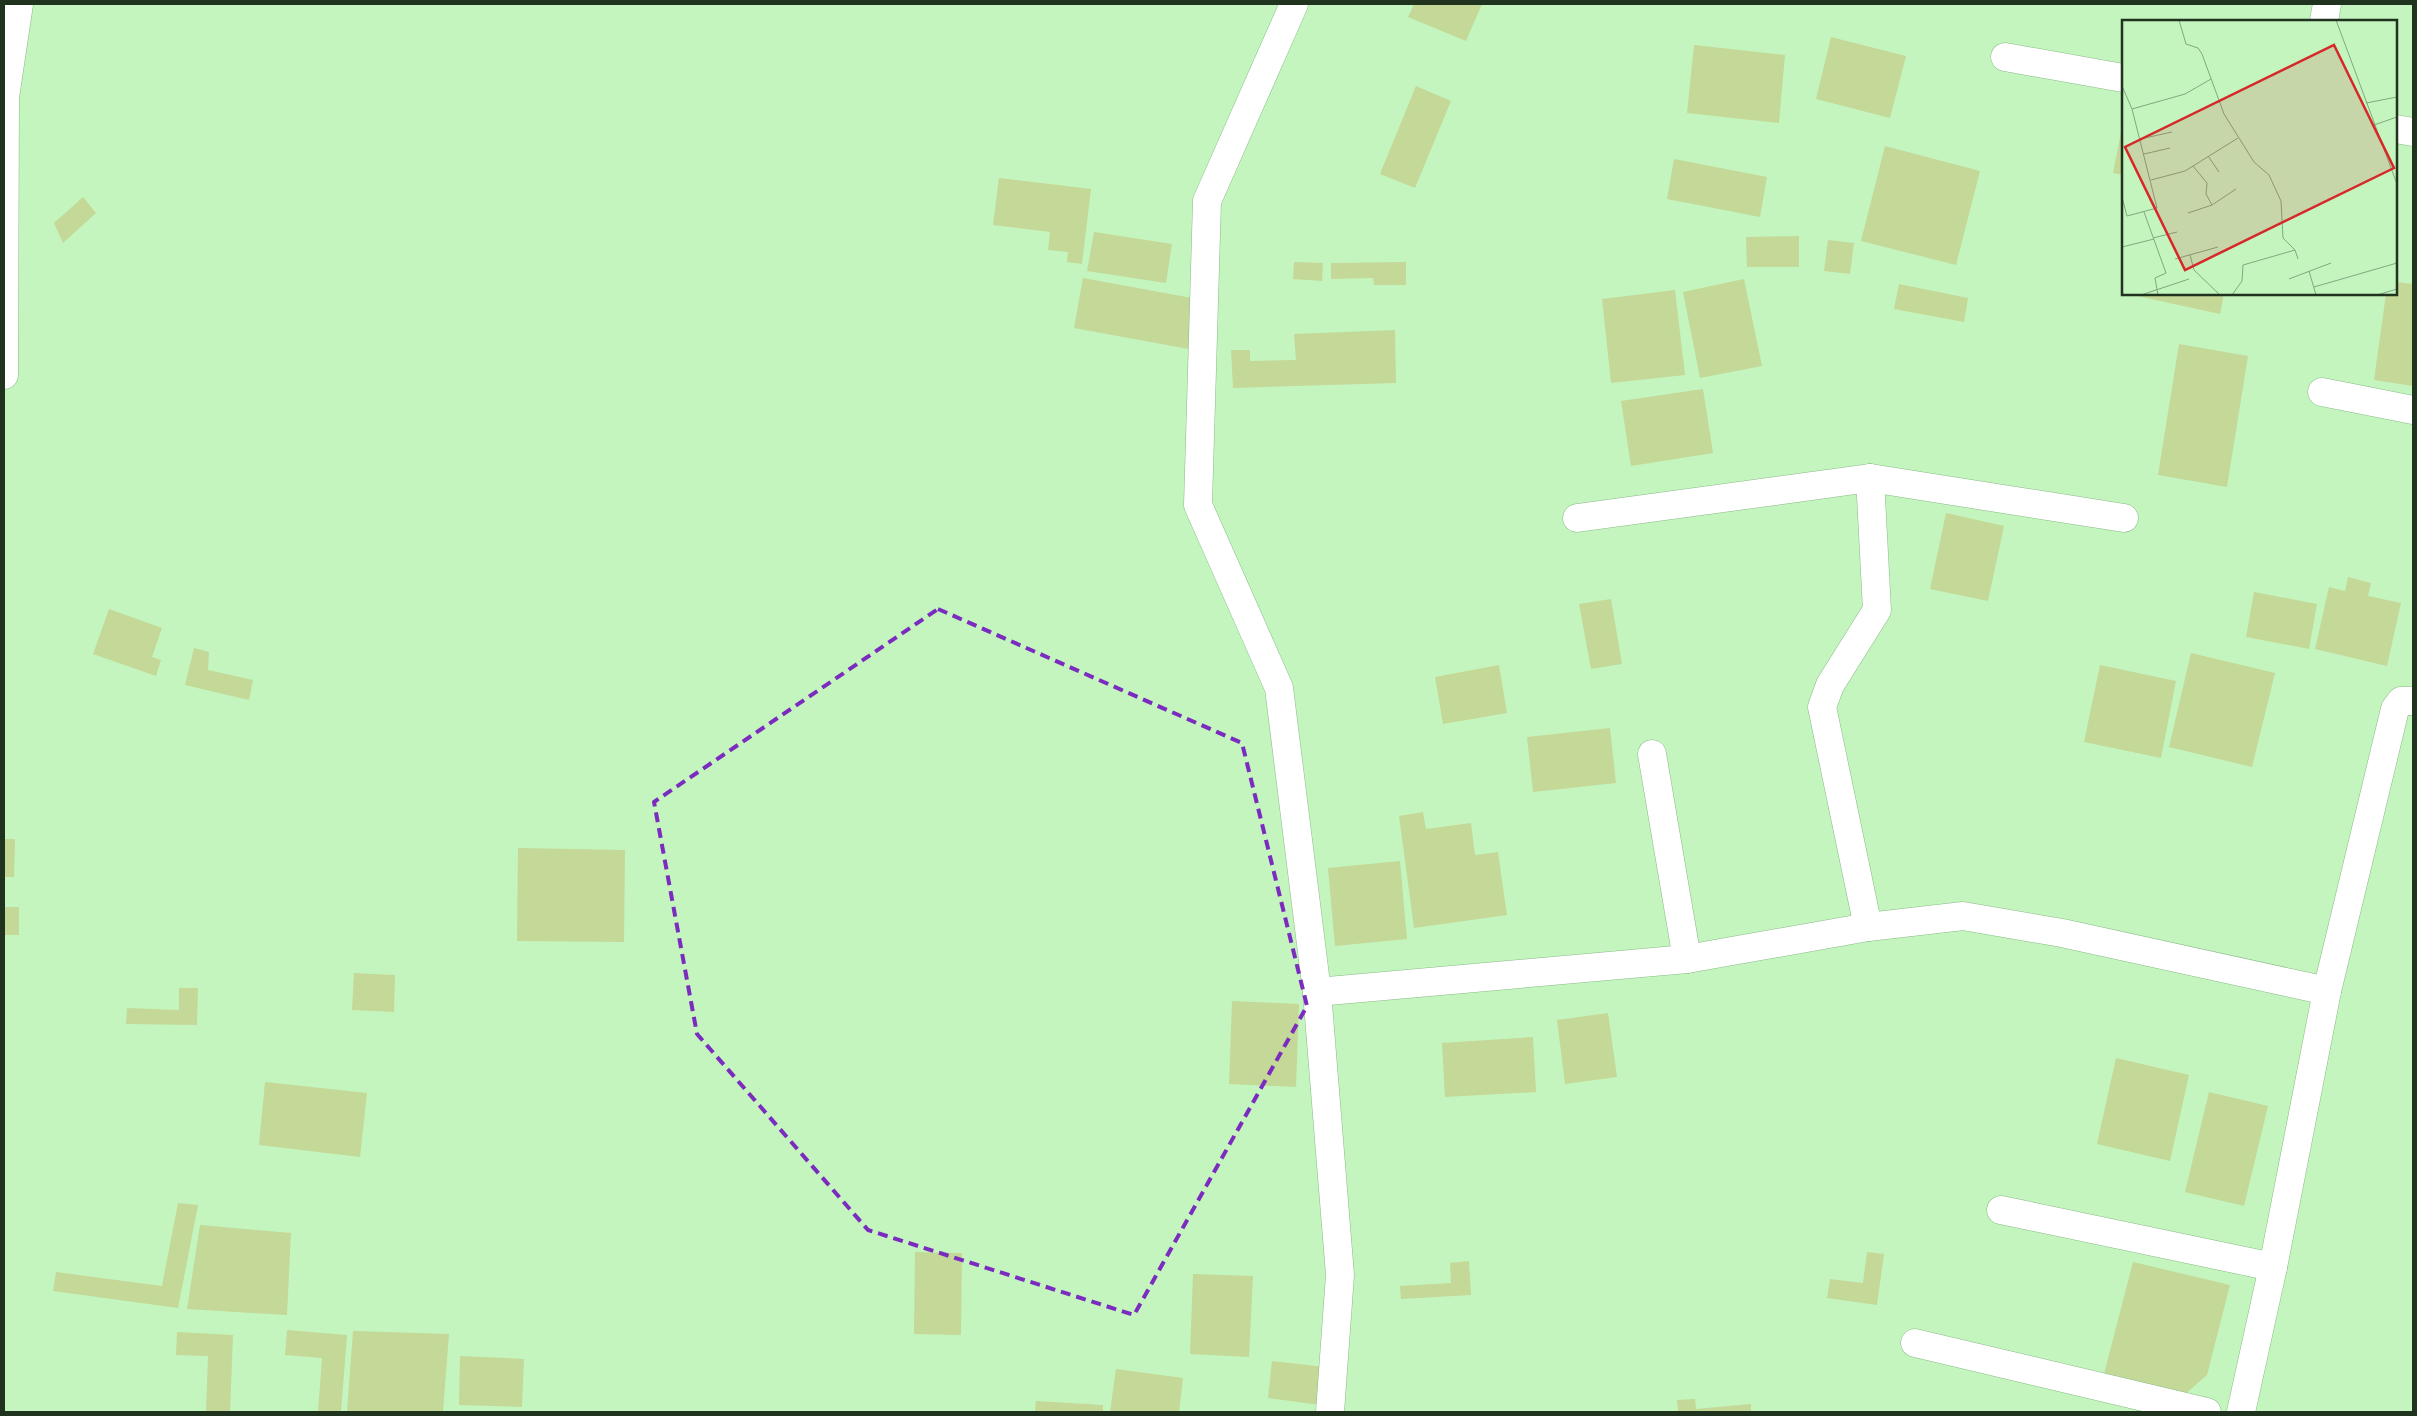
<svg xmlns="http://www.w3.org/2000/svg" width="2417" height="1416" viewBox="0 0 2417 1416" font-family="'Times New Roman',serif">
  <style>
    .building { fill: #c4d897 }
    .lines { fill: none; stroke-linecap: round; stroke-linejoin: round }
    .street-casing { stroke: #8aba86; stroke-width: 29 }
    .street { stroke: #fff; stroke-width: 28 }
    .marked { fill: none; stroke: #7b2cbf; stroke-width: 4; stroke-dasharray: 10 6; stroke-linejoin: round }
    .inset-road { fill: none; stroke: #82a77f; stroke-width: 1 }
    .view { fill: #d62828; fill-opacity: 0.15; stroke: #d62828; stroke-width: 2.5 }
    .inset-edge { fill: none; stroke: #20331e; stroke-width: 2.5 }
  </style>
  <rect width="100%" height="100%" fill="#c4f5bf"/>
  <!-- building -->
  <g class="building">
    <path d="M 1414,4 L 1482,4 L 1466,41 L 1408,17 Z"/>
    <path d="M 1831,37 L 1906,56 L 1890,118 L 1816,99 Z"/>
    <path d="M 1694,45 L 1785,55 L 1779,123 L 1687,113 Z"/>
    <path d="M 1416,86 L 1451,101 L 1415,188 L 1380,174 Z"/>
    <path d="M 2122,127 L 2123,127 L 2123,175 L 2113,173 Z"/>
    <path d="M 1885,146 L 1980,171 L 1956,265 L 1861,241 Z"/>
    <path d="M 1674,159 L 1767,177 L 1760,217 L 1667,199 Z"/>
    <path d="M 999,178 L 1091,189 L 1082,264 L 1067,262 L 1068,252 L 1048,250 L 1050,232 L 993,225 Z"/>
    <path d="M 83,197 L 96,213 L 63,243 L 54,223 Z"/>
    <path d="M 1094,232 L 1172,244 L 1166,283 L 1087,271 Z"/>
    <path d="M 1799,236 L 1799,267 L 1747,267 L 1746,237 Z"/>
    <path d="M 1828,240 L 1854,243 L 1850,274 L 1824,271 Z"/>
    <path d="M 1294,262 L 1323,263 L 1322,281 L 1293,279 Z"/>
    <path d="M 1406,262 L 1406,285 L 1374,285 L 1373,278 L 1331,279 L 1331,263 Z"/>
    <path d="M 1083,278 L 1203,300 L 1194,350 L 1074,328 Z"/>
    <path d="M 1744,279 L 1762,366 L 1700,378 L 1683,292 Z"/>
    <path d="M 2396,282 L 2413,284 L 2413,386 L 2374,380 L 2386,294 L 2396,294 Z"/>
    <path d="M 1899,284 L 1968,298 L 1964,322 L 1894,309 Z"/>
    <path d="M 1675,290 L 1685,375 L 1611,383 L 1602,299 Z"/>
    <path d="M 2128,294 L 2224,294 L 2220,314 Z"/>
    <path d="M 1395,330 L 1396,383 L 1233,388 L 1231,350 L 1250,350 L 1250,361 L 1296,360 L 1294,334 Z"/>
    <path d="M 2179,344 L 2248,356 L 2227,487 L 2158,475 Z"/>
    <path d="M 1703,389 L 1713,453 L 1631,466 L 1621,401 Z"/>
    <path d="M 1946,513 L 2004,526 L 1988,601 L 1930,589 Z"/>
    <path d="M 2348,577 L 2371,583 L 2368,596 L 2401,603 L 2387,666 L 2315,649 L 2329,587 L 2345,591 Z"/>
    <path d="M 2254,592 L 2317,604 L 2309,649 L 2246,637 Z"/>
    <path d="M 1611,599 L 1622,664 L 1591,669 L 1579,604 Z"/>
    <path d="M 109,609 L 162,628 L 152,657 L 161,660 L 156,676 L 93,654 Z"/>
    <path d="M 194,648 L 209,652 L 208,670 L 253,680 L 249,700 L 185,685 Z"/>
    <path d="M 2191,653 L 2275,673 L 2252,767 L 2169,747 Z"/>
    <path d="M 1499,665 L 1507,713 L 1443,724 L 1435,677 Z"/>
    <path d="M 2100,665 L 2176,681 L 2161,758 L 2084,742 Z"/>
    <path d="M 1610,728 L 1616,783 L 1533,792 L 1527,737 Z"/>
    <path d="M 1423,812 L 1426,829 L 1471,823 L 1475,855 L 1498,852 L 1507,915 L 1414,928 L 1399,816 Z"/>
    <path d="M 4,839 L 15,839 L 14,877 L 4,877 Z"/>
    <path d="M 518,848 L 625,850 L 624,942 L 517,941 Z"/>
    <path d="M 1400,861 L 1407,939 L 1335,946 L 1328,868 Z"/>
    <rect x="4" y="907" width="15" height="28"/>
    <path d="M 354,973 L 395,975 L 394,1012 L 352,1010 Z"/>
    <path d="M 179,988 L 198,988 L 197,1025 L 126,1024 L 127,1008 L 179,1010 Z"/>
    <path d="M 1232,1001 L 1299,1004 L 1296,1087 L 1229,1084 Z"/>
    <path d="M 1608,1013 L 1617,1077 L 1565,1084 L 1557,1020 Z"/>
    <path d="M 1533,1037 L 1536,1092 L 1445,1097 L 1442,1043 Z"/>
    <path d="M 2116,1058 L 2189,1075 L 2170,1161 L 2097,1144 Z"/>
    <path d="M 265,1082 L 367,1093 L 360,1157 L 259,1145 Z"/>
    <path d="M 2209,1092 L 2268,1106 L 2244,1206 L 2185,1192 Z"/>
    <path d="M 178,1203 L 198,1205 L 178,1308 L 53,1291 L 56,1272 L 162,1286 Z"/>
    <path d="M 200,1225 L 291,1233 L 287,1315 L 187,1309 Z"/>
    <path d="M 915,1252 L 962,1253 L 961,1335 L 914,1334 Z"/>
    <path d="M 1867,1252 L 1884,1254 L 1877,1305 L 1827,1298 L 1830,1279 L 1863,1283 Z"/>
    <path d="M 1469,1261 L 1471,1295 L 1401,1299 L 1400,1286 L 1451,1283 L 1450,1263 Z"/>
    <path d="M 2133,1262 L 2230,1285 L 2207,1375 L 2184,1395 L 2104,1374 Z"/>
    <path d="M 1193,1274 L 1253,1276 L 1249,1357 L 1190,1354 Z"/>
    <path d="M 287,1330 L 347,1335 L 341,1412 L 318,1412 L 322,1358 L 285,1355 Z"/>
    <path d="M 353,1331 L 449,1334 L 443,1412 L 347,1412 Z"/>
    <path d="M 177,1332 L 233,1335 L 230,1412 L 206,1412 L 208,1356 L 176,1355 Z"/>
    <path d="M 460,1356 L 524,1359 L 522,1407 L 459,1405 Z"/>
    <path d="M 1272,1361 L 1325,1367 L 1320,1405 L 1268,1398 Z"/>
    <path d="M 1116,1369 L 1183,1378 L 1179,1412 L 1110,1412 Z"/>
    <path d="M 1695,1399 L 1696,1409 L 1751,1404 L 1751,1412 L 1678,1412 L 1677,1400 Z"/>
    <path d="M 1036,1401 L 1103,1405 L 1103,1412 L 1035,1412 Z"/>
  </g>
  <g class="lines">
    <!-- street casing -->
    <g class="street-casing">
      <g id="street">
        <path d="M 1294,4 L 1207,201 L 1198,505 L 1279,688 L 1317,992 L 1340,1275 L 1330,1412"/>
        <path d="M 2324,21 L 2327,4"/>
        <path d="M 2005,57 L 2123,78"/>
        <path d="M 2396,129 L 2413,132"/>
        <path d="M 4,375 L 5,97 L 19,4"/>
        <path d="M 2322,392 L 2413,410"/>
        <path d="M 1577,518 L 1870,478 L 2124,518"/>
        <path d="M 1652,754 L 1687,959"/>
        <path d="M 1868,927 L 1822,707 L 1830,685 L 1877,610 L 1870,478"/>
        <path d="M 1317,992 L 1687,959 L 1868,927 L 1963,916 L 2062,933 L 2327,991"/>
        <path d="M 2001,1210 L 2273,1267"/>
        <path d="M 1915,1343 L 2207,1412"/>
        <path d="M 2241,1412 L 2273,1267 L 2327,991 L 2395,709 L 2401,701 L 2413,701"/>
      </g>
    </g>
    <!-- street -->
    <use href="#street" class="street"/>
  </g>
  <!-- marked area -->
  <path class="marked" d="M 938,609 L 1242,743 L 1307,1006 L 1134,1315 L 868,1230 L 697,1034 L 654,802 Z"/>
  <!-- overview -->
  <g transform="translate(2122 20)">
    <rect width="275" height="275" fill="#c4f5bf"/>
    <path class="inset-road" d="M 57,0 L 64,24 L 76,28 L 80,34 L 102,94 L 132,142 L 147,155 L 159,181 L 161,218 L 173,230 L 176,239M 214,0 L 275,164M 0,66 L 10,89 L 35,188 L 5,196 L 0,177M 244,83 L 275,77M 10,89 L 63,74 L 89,59M 252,105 L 275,97M 18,119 L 50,112M 22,134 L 48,128M 86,136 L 97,152M 71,146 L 85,163 L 84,174 L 90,185M 29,160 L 63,151 L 116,118M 22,192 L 44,253 L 33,258 L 36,275M 66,193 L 90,185 L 114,169M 31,218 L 55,212M 0,227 L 32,219M 68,235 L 72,250 L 98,275M 53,239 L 96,227M 187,251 L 194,275M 167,259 L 209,243M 192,267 L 275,243M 19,275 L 67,259M 110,275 L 120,261 L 121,245 L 173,230M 255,275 L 275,269"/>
    <path class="view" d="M 212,25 L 272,148 L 63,250 L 3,127 Z"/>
    <rect width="275" height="275" class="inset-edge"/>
  </g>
  <!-- border -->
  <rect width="2417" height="1416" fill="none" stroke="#20331e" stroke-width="10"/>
</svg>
